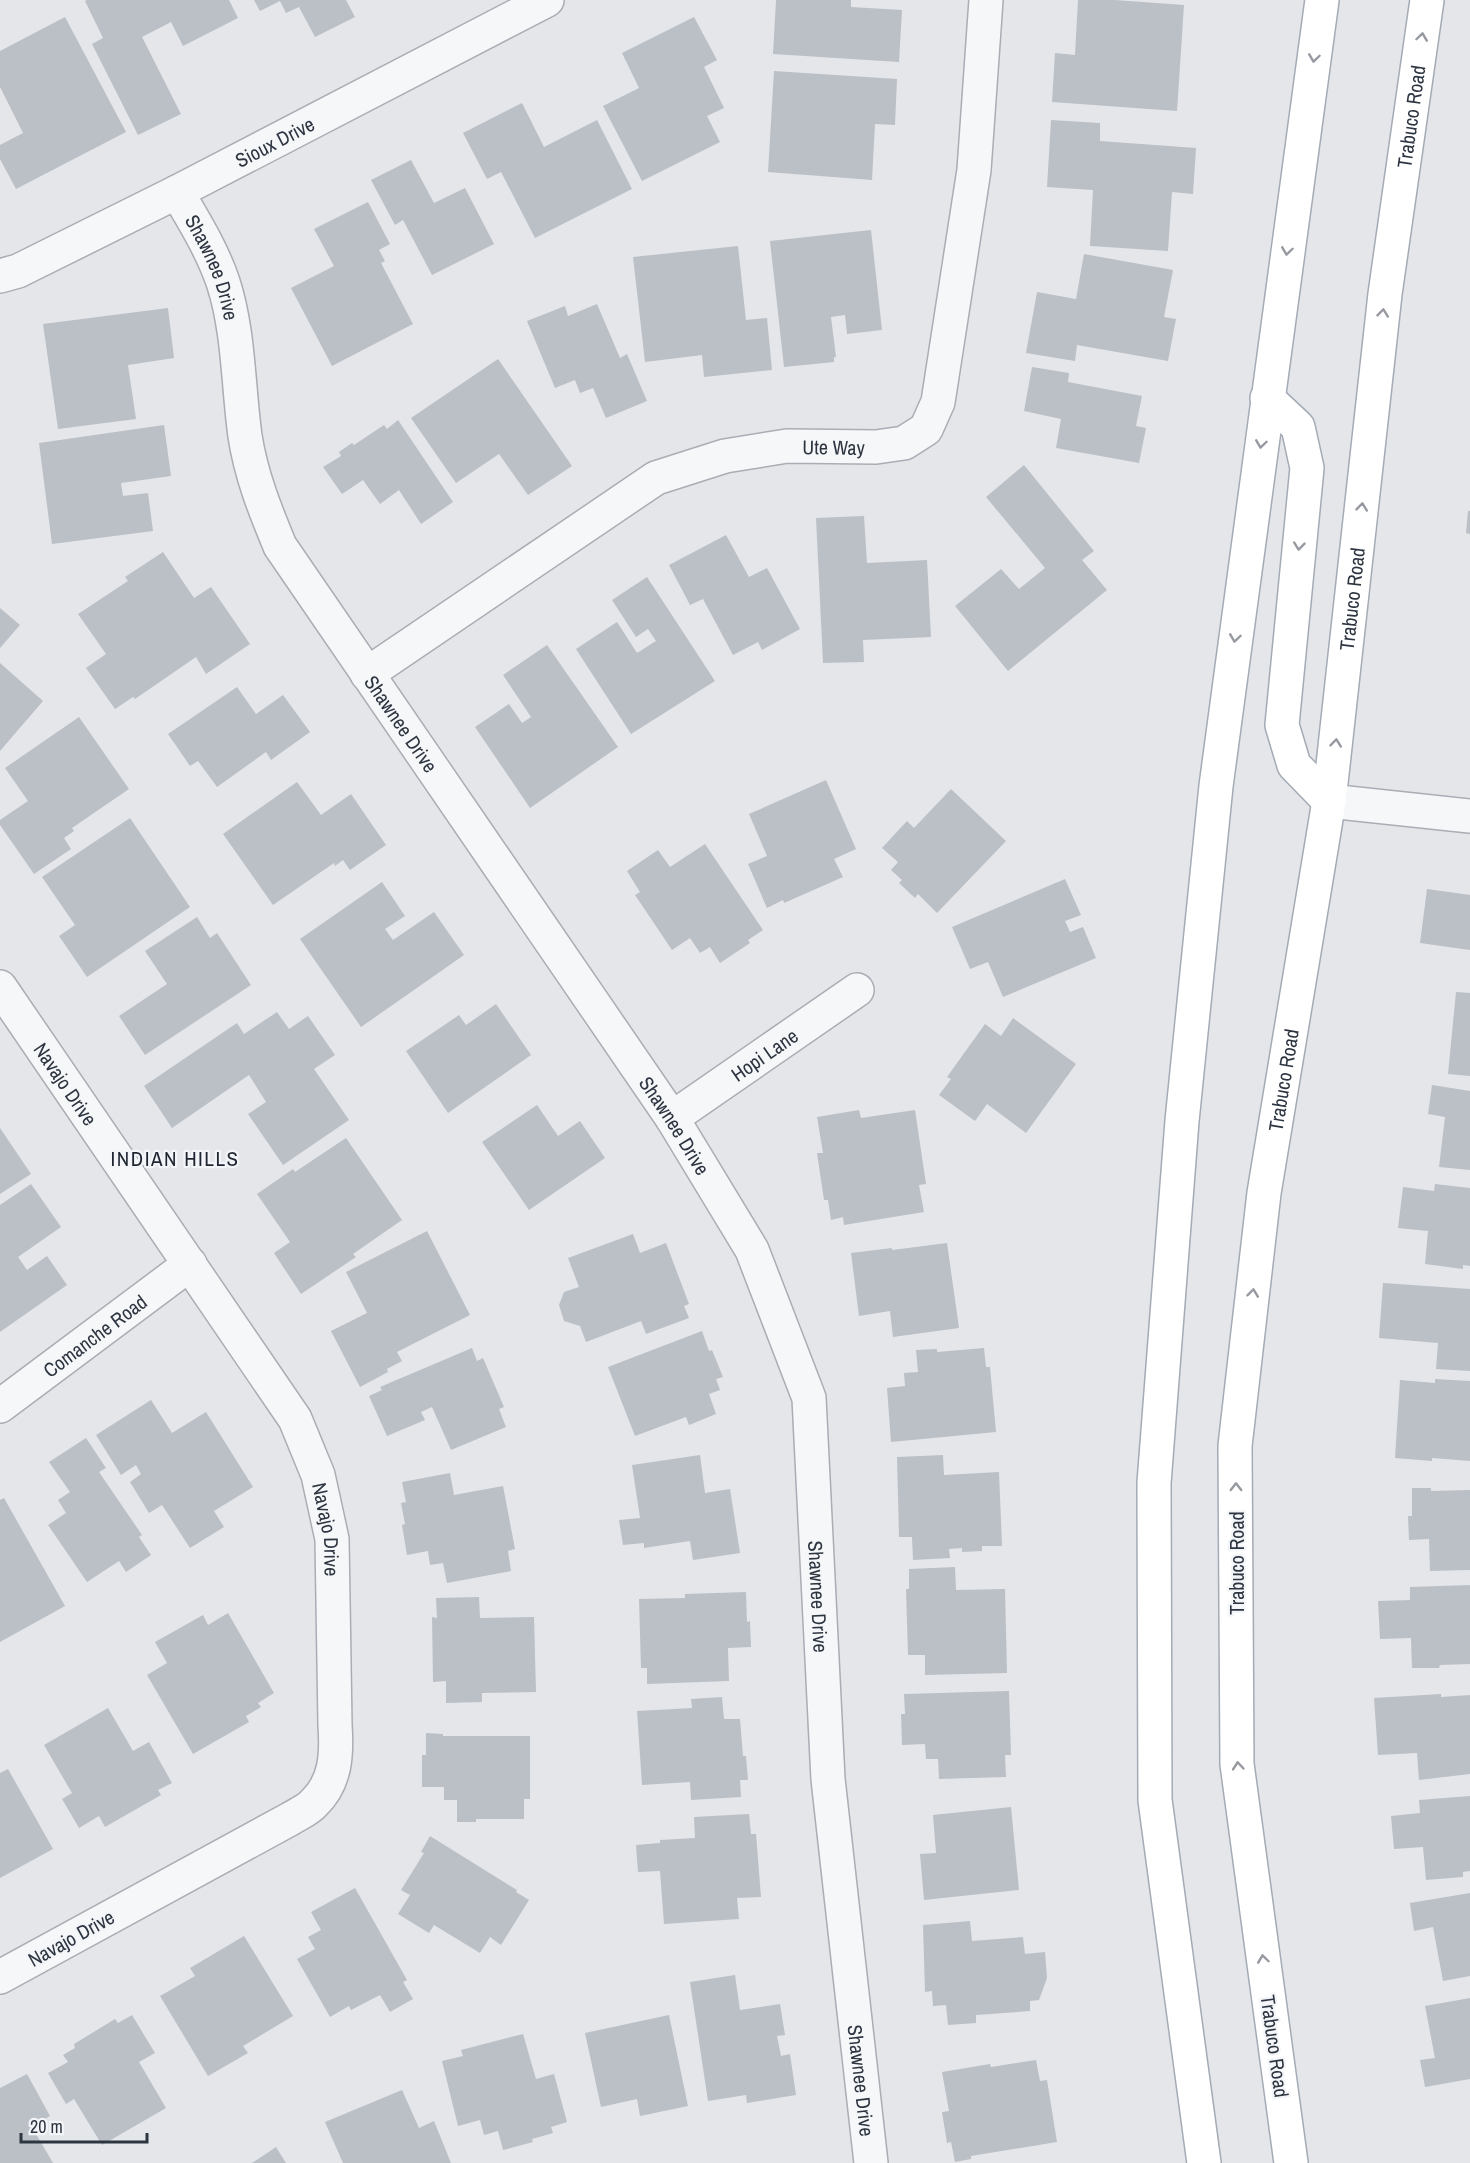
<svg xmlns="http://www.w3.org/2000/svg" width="1470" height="2163" viewBox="0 0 1470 2163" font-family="'Archivo Narrow',sans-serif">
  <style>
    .building { fill: #bbc0c7 }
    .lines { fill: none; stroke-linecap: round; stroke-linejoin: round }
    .minor-casing { stroke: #a9adb4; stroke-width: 36 }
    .primary-casing { stroke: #a4abb5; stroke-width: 36 }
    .minor { stroke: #f6f7f9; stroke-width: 33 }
    .primary { stroke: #fff; stroke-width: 33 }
    .oneway { stroke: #969aa0 }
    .labels { text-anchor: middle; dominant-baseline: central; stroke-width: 4.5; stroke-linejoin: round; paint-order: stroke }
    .street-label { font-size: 20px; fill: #2d3541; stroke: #f3f5f8 }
    .neighbourhood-label { font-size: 21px; letter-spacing: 1.5px; fill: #1f2632; stroke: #f3f5f8 }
  </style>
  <rect width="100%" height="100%" fill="#e4e6ea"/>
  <!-- building -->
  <g class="building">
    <path d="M 87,0 L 229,0 L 238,18 L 183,46 L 171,22 L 142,37 L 181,114 L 138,135 L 92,44 L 103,38 L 85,1 Z"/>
    <path d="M 254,0 L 346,0 L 355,17 L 315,37 L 299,7 L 286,13 L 280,1 L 260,11 Z"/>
    <path d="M 776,0 L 851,0 L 851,7 L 902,10 L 899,62 L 773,54 Z"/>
    <path d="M 1078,0 L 1115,0 L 1184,5 L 1177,111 L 1052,102 L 1055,53 L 1075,55 Z"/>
    <path d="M 65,17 L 126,132 L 16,189 L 0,159 L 0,145 L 23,133 L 0,87 L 0,51 Z"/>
    <path d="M 694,17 L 717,60 L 704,67 L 724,108 L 707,116 L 720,142 L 642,181 L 603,106 L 639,88 L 622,53 Z"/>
    <path d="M 774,71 L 897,79 L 895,125 L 875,124 L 872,180 L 768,172 Z"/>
    <path d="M 522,103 L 544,147 L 597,120 L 632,189 L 535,238 L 501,172 L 487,179 L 463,133 Z"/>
    <path d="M 1051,120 L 1100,123 L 1100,141 L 1196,148 L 1193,194 L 1172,192 L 1168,251 L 1090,246 L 1093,190 L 1047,187 Z"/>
    <path d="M 411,160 L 434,203 L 465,188 L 494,244 L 432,275 L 403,220 L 395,225 L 371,180 Z"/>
    <path d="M 368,202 L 390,244 L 379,250 L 385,261 L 381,263 L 413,324 L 332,366 L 291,288 L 334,266 L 314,229 Z"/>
    <path d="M 871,230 L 882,330 L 847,334 L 845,315 L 831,317 L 836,357 L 834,357 L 834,362 L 784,367 L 770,241 Z"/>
    <path d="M 738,246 L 746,320 L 767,318 L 772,370 L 704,377 L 702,355 L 645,362 L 633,257 Z"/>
    <path d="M 1084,254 L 1173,270 L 1164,317 L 1176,319 L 1168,361 L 1077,345 L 1075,361 L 1026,353 L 1037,292 L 1076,299 Z"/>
    <path d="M 597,304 L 620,358 L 627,354 L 647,401 L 606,418 L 593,388 L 580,393 L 575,380 L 555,388 L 527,321 L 565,306 L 568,316 Z"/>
    <path d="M 168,308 L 174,358 L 128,365 L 136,419 L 58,429 L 43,324 Z"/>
    <path d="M 498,359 L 572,466 L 528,495 L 499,454 L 456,483 L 411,418 Z"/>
    <path d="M 1032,367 L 1069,373 L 1068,382 L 1142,396 L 1136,426 L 1146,428 L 1139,463 L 1056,448 L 1061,419 L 1024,411 Z"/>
    <path d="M 398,420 L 453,502 L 421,524 L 399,490 L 380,504 L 363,480 L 342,494 L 323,467 L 341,456 L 339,452 L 352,443 L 354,445 L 384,425 L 387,429 Z"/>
    <path d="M 164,425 L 171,476 L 121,483 L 123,496 L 148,493 L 153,531 L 52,544 L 39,443 Z"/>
    <path d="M 1024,465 L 1094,551 L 1082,560 L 1107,590 L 1008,671 L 955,606 L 1001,569 L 1019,589 L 1045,568 L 986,497 Z"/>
    <path d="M 1468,511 L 1470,511 L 1470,534 L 1466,533 Z"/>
    <path d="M 864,516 L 867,563 L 927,560 L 931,637 L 863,640 L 864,662 L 823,663 L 816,518 Z"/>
    <path d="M 726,535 L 749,577 L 767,568 L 800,629 L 762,650 L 758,642 L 733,655 L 703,599 L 690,605 L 669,565 Z"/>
    <path d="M 163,552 L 194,598 L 211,587 L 250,644 L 206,674 L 196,657 L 135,699 L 133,697 L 115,709 L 86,668 L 106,654 L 78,614 L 128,581 L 125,577 Z"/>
    <path d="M 647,577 L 715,681 L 631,734 L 576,649 L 617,622 L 637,653 L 656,641 L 648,629 L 636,637 L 612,600 Z"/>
    <path d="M 0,608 L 20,625 L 0,648 Z"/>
    <path d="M 547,645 L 618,747 L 530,808 L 475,727 L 509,704 L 522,723 L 531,717 L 503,675 Z"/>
    <path d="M 0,663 L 43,701 L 0,751 Z"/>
    <path d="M 237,687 L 256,714 L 283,695 L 310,732 L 271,760 L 266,752 L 217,787 L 198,761 L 190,766 L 168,734 Z"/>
    <path d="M 79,717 L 129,789 L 72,828 L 74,831 L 64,838 L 71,849 L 34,874 L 0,825 L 0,820 L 28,801 L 5,768 Z"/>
    <path d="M 826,780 L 856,849 L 834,859 L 843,877 L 784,903 L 783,900 L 767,908 L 748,864 L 767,856 L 749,814 Z"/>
    <path d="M 297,782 L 321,815 L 351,794 L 386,845 L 350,870 L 343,860 L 335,866 L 334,863 L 273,905 L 223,834 Z"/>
    <path d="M 951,789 L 1006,841 L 937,913 L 918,894 L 915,898 L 899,883 L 902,880 L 891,870 L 898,862 L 882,848 L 907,821 L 914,828 Z"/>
    <path d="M 130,818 L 190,907 L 87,977 L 59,936 L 75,925 L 42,877 Z"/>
    <path d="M 705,844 L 763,930 L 748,940 L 750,943 L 720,963 L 710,947 L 700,953 L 690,938 L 672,950 L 635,895 L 640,892 L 627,871 L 658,850 L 670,867 Z"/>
    <path d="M 1065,879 L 1081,915 L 1065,921 L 1070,932 L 1083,927 L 1096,958 L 1003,997 L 988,962 L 970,969 L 952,927 Z"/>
    <path d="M 382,882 L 405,916 L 385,929 L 393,940 L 434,912 L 464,955 L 361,1027 L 300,939 Z"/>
    <path d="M 1427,889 L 1470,895 L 1470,950 L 1420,943 Z"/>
    <path d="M 197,917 L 210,938 L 217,933 L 251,985 L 145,1055 L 119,1016 L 167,984 L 145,951 Z"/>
    <path d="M 1456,992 L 1470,993 L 1470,1076 L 1448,1074 Z"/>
    <path d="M 496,1004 L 531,1055 L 448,1113 L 406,1051 L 459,1015 L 466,1025 Z"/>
    <path d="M 277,1012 L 289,1029 L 308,1016 L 335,1055 L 314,1069 L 349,1120 L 283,1165 L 248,1114 L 266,1102 L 249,1075 L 172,1128 L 144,1086 L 237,1023 L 244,1034 Z"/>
    <path d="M 1013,1018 L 1076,1064 L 1026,1133 L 987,1104 L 975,1121 L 939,1095 L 951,1079 L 947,1077 L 985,1024 L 1001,1036 Z"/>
    <path d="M 1432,1085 L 1470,1091 L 1470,1170 L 1439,1167 L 1445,1117 L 1428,1114 Z"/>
    <path d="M 537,1105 L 558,1136 L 580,1121 L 605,1158 L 529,1210 L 482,1142 Z"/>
    <path d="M 859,1110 L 861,1118 L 915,1110 L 926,1184 L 919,1185 L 924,1212 L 844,1225 L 843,1217 L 831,1220 L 828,1200 L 824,1200 L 817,1153 L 823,1153 L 817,1117 Z"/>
    <path d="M 0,1128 L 31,1174 L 0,1194 Z"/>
    <path d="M 346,1138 L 402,1220 L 353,1254 L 356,1257 L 301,1294 L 274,1253 L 290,1242 L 257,1194 L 293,1169 L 295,1172 Z"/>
    <path d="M 31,1184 L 61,1227 L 18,1257 L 27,1270 L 47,1256 L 67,1285 L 0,1332 L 0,1205 Z"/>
    <path d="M 1435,1184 L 1470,1188 L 1470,1266 L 1463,1265 L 1463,1269 L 1425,1264 L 1428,1231 L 1398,1228 L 1403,1187 L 1434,1191 Z"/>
    <path d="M 427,1231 L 470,1315 L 397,1352 L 402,1361 L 387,1369 L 388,1372 L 360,1387 L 331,1331 L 367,1313 L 346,1272 Z"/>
    <path d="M 633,1234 L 640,1253 L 666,1243 L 689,1304 L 684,1306 L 689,1318 L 646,1334 L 641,1321 L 586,1342 L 580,1326 L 564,1321 L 559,1305 L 564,1292 L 579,1287 L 568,1258 Z"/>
    <path d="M 947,1243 L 959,1328 L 893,1337 L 890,1311 L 859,1316 L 851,1253 L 892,1248 L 892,1250 Z"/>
    <path d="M 1383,1283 L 1470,1289 L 1470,1371 L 1436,1369 L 1438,1343 L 1379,1338 Z"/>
    <path d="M 702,1331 L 709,1351 L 712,1350 L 723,1377 L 716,1379 L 720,1390 L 709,1394 L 716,1414 L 689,1425 L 686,1417 L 635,1436 L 608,1367 Z"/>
    <path d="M 472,1348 L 477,1361 L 483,1358 L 504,1407 L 499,1409 L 506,1427 L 451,1450 L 432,1407 L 421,1412 L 425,1420 L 387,1436 L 369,1396 L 382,1390 L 380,1387 Z"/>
    <path d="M 984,1348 L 986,1367 L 990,1367 L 996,1432 L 891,1442 L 887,1388 L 905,1386 L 904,1373 L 918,1372 L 916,1350 L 937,1349 L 937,1352 Z"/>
    <path d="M 1435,1379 L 1470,1381 L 1470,1461 L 1432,1458 L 1432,1461 L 1395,1458 L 1400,1380 L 1435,1383 Z"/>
    <path d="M 151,1400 L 172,1433 L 206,1412 L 253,1487 L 214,1511 L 224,1527 L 190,1548 L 162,1505 L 149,1513 L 130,1482 L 141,1474 L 136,1465 L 121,1475 L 96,1435 Z"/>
    <path d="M 86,1438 L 106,1468 L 99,1472 L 142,1535 L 139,1537 L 151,1555 L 126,1572 L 119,1561 L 87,1582 L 48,1525 L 66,1513 L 58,1500 L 70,1492 L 49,1462 Z"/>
    <path d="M 700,1455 L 705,1493 L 730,1489 L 740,1553 L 693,1560 L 690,1541 L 644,1548 L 644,1543 L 623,1545 L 619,1520 L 640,1518 L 632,1465 Z"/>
    <path d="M 943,1455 L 944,1475 L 999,1472 L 1002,1546 L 982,1546 L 982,1551 L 962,1552 L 962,1548 L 949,1549 L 950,1558 L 913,1560 L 912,1537 L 899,1537 L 897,1457 Z"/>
    <path d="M 450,1473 L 454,1495 L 503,1486 L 515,1549 L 508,1551 L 511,1571 L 447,1583 L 443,1563 L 430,1565 L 428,1551 L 407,1555 L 402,1525 L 405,1524 L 401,1503 L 406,1502 L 402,1482 Z"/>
    <path d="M 1412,1488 L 1431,1488 L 1431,1491 L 1470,1490 L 1470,1570 L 1430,1571 L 1429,1539 L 1409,1540 L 1408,1516 L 1412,1516 Z"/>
    <path d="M 4,1498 L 65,1606 L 0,1642 L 0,1500 Z"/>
    <path d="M 955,1567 L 956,1590 L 1005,1589 L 1007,1673 L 925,1675 L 925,1655 L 908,1655 L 906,1589 L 909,1589 L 909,1569 Z"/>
    <path d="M 1470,1585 L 1470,1664 L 1440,1665 L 1439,1668 L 1412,1668 L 1411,1638 L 1380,1639 L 1378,1601 L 1410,1600 L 1410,1587 Z"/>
    <path d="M 746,1592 L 747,1622 L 750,1621 L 751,1647 L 728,1648 L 729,1681 L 647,1684 L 647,1668 L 641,1668 L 639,1599 L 685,1598 L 685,1594 Z"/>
    <path d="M 479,1597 L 480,1618 L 534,1617 L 536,1692 L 482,1693 L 482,1702 L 446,1703 L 446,1681 L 433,1682 L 432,1617 L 437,1618 L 436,1598 Z"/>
    <path d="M 228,1613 L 274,1693 L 258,1703 L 261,1707 L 246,1716 L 249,1722 L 193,1754 L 147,1675 L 167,1663 L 155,1642 L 203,1615 L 208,1625 Z"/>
    <path d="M 1009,1691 L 1011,1755 L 1005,1755 L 1006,1777 L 939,1779 L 938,1759 L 926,1759 L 925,1744 L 902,1745 L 901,1714 L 905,1714 L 904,1694 Z"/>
    <path d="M 1441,1694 L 1441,1697 L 1470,1695 L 1470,1774 L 1419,1780 L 1417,1753 L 1378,1755 L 1374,1698 Z"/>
    <path d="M 722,1697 L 724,1719 L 740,1719 L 743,1756 L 746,1756 L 748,1780 L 740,1780 L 741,1797 L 691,1800 L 690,1782 L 642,1785 L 637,1711 L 692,1708 L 691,1699 Z"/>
    <path d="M 108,1708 L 133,1751 L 149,1742 L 172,1783 L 158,1790 L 161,1795 L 105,1827 L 99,1816 L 79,1828 L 62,1799 L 72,1793 L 44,1745 Z"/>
    <path d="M 426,1733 L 443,1734 L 443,1736 L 530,1736 L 530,1799 L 524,1799 L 524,1819 L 476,1819 L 476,1822 L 457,1822 L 457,1800 L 444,1800 L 444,1787 L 422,1787 L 422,1755 L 426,1755 Z"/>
    <path d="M 8,1769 L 53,1849 L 0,1878 L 0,1773 Z"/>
    <path d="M 1470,1796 L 1470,1871 L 1463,1872 L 1463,1877 L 1426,1880 L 1423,1847 L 1394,1849 L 1391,1816 L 1420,1813 L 1419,1800 Z"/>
    <path d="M 1011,1807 L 1019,1890 L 924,1900 L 920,1854 L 936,1853 L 933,1815 Z"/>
    <path d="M 749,1814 L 751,1834 L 756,1834 L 761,1897 L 737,1898 L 739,1919 L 664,1924 L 660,1871 L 638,1872 L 636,1845 L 660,1843 L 660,1840 L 695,1838 L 694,1817 Z"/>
    <path d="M 430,1836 L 517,1890 L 516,1892 L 529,1900 L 501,1945 L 490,1937 L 480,1953 L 434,1925 L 429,1933 L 398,1914 L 410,1895 L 401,1890 L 424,1853 L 421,1852 Z"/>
    <path d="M 355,1888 L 407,1980 L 403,1982 L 413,1999 L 390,2012 L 380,1995 L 351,2010 L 349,2006 L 330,2017 L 297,1959 L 315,1949 L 308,1937 L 321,1930 L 311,1912 Z"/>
    <path d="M 1470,1893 L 1470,1976 L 1443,1981 L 1433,1927 L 1414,1931 L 1410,1903 Z"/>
    <path d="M 970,1921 L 972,1941 L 1023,1937 L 1025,1954 L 1045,1952 L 1047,1978 L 1039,2000 L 1030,2001 L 1030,2011 L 976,2015 L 976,2023 L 948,2025 L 946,2005 L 933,2006 L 932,1991 L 925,1992 L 923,1925 Z"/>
    <path d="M 244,1936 L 293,2016 L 243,2046 L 248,2053 L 208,2076 L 160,1996 L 195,1976 L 190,1968 Z"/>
    <path d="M 735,1975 L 740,2010 L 780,2004 L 785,2035 L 777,2036 L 781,2056 L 790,2054 L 796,2095 L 747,2103 L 746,2095 L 708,2101 L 690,1982 Z"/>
    <path d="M 1470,1998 L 1470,2079 L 1425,2087 L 1420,2060 L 1435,2058 L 1425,2006 Z"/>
    <path d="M 132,2015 L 155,2053 L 139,2062 L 166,2108 L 102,2145 L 74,2099 L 66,2104 L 48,2073 L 68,2062 L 63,2055 L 75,2048 L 74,2044 L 115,2019 L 118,2023 Z"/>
    <path d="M 669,2015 L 688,2106 L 640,2116 L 637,2099 L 601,2107 L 585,2033 Z"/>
    <path d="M 523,2034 L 536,2079 L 554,2074 L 567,2122 L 551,2127 L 553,2133 L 532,2139 L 533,2142 L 503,2150 L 498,2131 L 484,2135 L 480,2120 L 458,2126 L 442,2061 L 463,2056 L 461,2050 Z"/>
    <path d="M 1036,2060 L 1040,2081 L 1047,2080 L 1057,2142 L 971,2156 L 971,2159 L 955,2162 L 951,2142 L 947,2143 L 942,2112 L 949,2111 L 942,2072 L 990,2064 L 991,2067 Z"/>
    <path d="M 27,2074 L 50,2116 L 32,2127 L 53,2163 L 0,2163 L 0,2088 Z"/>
    <path d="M 402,2090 L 419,2128 L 434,2121 L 451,2163 L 343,2163 L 325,2122 Z"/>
    <path d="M 276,2147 L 286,2163 L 252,2163 Z"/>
  </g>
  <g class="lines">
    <!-- minor casing -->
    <g class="minor-casing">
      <g id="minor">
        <path id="s1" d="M 177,192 C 194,221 212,250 223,282 C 239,331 238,385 245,436 C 251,475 265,510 280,546 L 672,1118 L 752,1250 L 809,1398 L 828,1779 L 871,2163"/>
        <path id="s2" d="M 0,276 L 18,271 L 177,192 L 547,0"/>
        <path id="s3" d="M 367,674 L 656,478 L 725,456 L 787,446 L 876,447 L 904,443 L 926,429 L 938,402 L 974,170 L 986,0"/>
        <path d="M 1329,801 L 1470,816"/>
        <path id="s4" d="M 0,987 L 295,1419 L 318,1475 L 332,1539 L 335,1725 C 337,1754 336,1782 314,1803 C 308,1810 298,1814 290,1819 L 0,1977"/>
        <path id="s5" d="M 672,1118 L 857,990"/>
        <path id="s6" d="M 0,1406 L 190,1264"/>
      </g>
    </g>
    <!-- primary casing -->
    <g class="primary-casing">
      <g id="primary">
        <path d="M 1267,398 L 1298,427 L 1307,468 L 1282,725 L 1294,765 L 1329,801"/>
        <path d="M 1204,2163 L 1155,1800 L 1154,1483 L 1182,1121 L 1216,786 L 1322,0"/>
        <path id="s7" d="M 1291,2163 L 1237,1764 L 1235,1446 L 1264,1193 L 1329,801 L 1385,294 L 1427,0"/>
      </g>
    </g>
    <!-- minor -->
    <use href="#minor" class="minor"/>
    <!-- primary -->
    <use href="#primary" class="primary"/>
  </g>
  <!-- one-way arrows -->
  <defs><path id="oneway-chevron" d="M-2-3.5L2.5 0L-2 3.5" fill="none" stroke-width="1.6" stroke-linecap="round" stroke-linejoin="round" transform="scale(1.5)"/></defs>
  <g class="oneway">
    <use href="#oneway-chevron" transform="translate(1422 37) rotate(-82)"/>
    <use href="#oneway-chevron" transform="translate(1314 58) rotate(98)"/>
    <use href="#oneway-chevron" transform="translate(1287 251) rotate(98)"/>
    <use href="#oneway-chevron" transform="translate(1383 313) rotate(-84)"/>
    <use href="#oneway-chevron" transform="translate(1261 444) rotate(98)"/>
    <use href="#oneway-chevron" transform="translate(1362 507) rotate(-84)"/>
    <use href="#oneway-chevron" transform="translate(1299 546) rotate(96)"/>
    <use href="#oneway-chevron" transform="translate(1235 638) rotate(98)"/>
    <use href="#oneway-chevron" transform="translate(1336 743) rotate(-84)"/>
    <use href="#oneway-chevron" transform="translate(1253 1293) rotate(-83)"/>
    <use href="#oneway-chevron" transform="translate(1236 1487) rotate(-90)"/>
    <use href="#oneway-chevron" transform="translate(1238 1766) rotate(-95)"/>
    <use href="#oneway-chevron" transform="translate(1263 1959) rotate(-98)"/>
  </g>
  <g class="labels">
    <!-- street labels -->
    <g class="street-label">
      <text stroke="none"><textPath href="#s7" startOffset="2062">Trabuco Road</textPath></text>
      <text stroke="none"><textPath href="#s2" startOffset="306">Sioux Drive</textPath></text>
      <text stroke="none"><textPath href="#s1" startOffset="84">Shawnee Drive</textPath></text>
      <text stroke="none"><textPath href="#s3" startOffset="531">Ute Way</textPath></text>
      <text stroke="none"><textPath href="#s7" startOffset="1576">Trabuco Road</textPath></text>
      <text stroke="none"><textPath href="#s1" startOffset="588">Shawnee Drive</textPath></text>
      <text stroke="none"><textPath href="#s5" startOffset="112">Hopi Lane</textPath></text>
      <text stroke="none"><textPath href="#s7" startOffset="1090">Trabuco Road</textPath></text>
      <text stroke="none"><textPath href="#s4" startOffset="117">Navajo Drive</textPath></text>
      <text stroke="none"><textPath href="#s1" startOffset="1074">Shawnee Drive</textPath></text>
      <text stroke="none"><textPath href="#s6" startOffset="118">Comanche Road</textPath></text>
      <text stroke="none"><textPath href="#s4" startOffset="639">Navajo Drive</textPath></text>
      <text transform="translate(1236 1563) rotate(-90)">Trabuco Road</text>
      <text stroke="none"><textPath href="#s1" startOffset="1578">Shawnee Drive</textPath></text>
      <text transform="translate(71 1938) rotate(-29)">Navajo Drive</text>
      <text transform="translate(1275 2046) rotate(82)">Trabuco Road</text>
      <text stroke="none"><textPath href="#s1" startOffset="2064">Shawnee Drive</textPath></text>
    </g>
    <!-- neighbourhood labels -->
    <g class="neighbourhood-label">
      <text x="175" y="1158">INDIAN HILLS</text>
    </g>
  </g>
  <!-- scale -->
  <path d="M21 2133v9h126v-9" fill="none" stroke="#2d3541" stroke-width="3"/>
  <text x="30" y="2133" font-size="18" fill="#2d3541" stroke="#f3f5f8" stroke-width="4.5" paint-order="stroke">20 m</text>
</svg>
